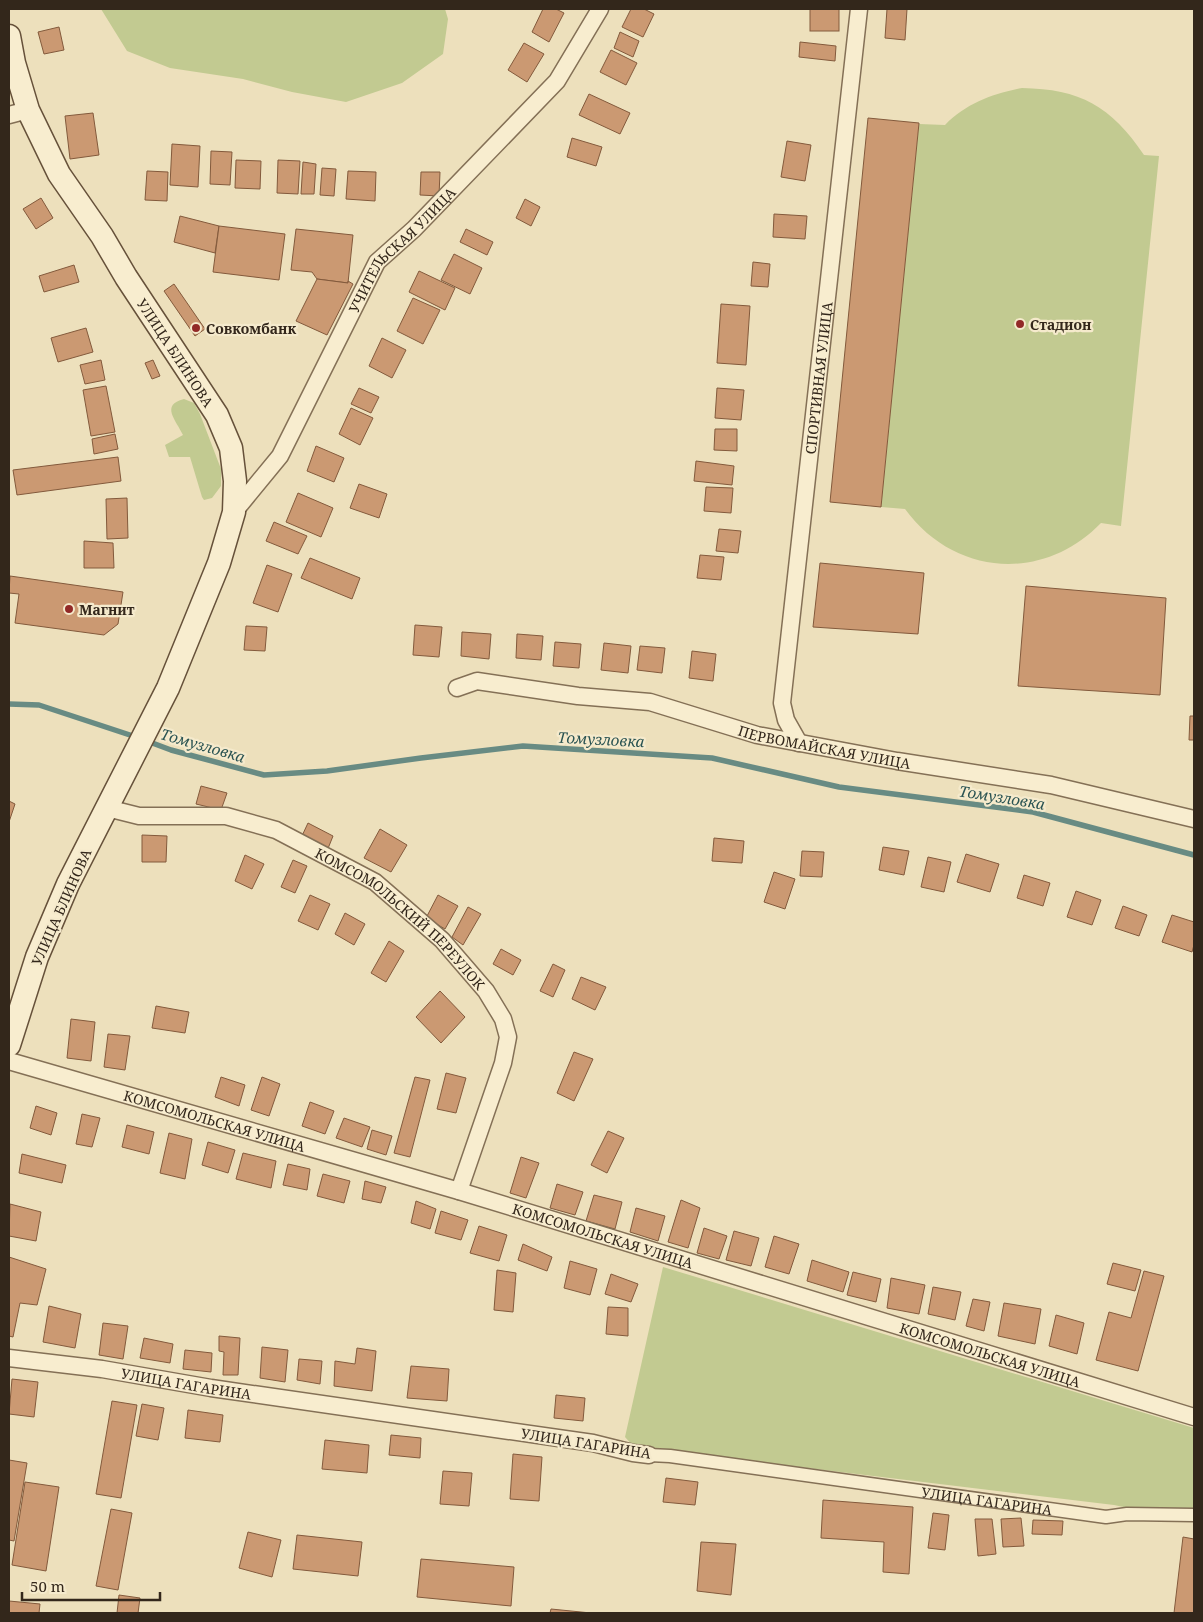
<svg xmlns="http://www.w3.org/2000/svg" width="1203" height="1622" viewBox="0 0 1203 1622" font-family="'Noto Serif',serif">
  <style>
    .green { fill: #c2ca91 }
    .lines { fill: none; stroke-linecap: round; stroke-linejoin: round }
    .stream { stroke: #688b83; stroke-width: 5.5 }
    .building { fill: #cb9972; stroke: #835a3c }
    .pedestrian-casing { stroke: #847056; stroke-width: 15 }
    .minor-casing { stroke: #847056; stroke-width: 19 }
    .secondary-casing { stroke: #66513a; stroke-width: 25 }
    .pedestrian { stroke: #f8edcf; stroke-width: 12 }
    .minor { stroke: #f8edcf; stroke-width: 16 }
    .secondary { stroke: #f8edcf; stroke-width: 22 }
    .poi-dot { fill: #922927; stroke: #f5eacc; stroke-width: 2 }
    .labels { text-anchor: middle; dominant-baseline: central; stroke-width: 4.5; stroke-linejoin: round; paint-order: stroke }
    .street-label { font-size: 14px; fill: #33271b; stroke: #f5eacc }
    .poi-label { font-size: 14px; font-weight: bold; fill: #33271b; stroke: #f5eacc; text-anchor: start }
    .water-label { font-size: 15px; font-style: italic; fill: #2a5352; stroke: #f5eacc }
  </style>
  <rect width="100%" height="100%" fill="#ede0bc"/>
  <!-- green -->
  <g class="green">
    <path d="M 101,9 L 445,9 L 448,19 L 443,54 L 402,83 L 346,102 L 292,92 L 243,79 L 170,68 L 127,51 Z"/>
    <path d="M 1022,88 C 1080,89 1111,106 1144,155 L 1159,156 L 1121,526 L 1101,523 C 1043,583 954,576 905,509 L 881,507 L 919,124 L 945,125 C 967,103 992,94 1022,88 Z"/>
    <path d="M 184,399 L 194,403 L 200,414 L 221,469 L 221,486 L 212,498 L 204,500 L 202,497 L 190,457 L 169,457 L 165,445 L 183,435 C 176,420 160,405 184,399 Z"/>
    <path d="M 663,1267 L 1194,1428 L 1194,1522 L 1114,1505 L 634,1447 L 625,1437 Z"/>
  </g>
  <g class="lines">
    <!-- stream -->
    <g class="stream">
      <path d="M 9,704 L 39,705 L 136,737"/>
      <path d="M 147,741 L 171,750 L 264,775 L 327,771 L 421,758 L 523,746 L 712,758 L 839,787 L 1033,812 L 1194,855"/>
    </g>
  </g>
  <!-- building -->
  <g class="building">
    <path d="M 543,9 L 556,9 L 564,13 L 549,42 L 532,32 Z"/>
    <path d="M 631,9 L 644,9 L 654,14 L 643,37 L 622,27 Z"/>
    <rect x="810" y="9" width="29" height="22"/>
    <path d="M 887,9 L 907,9 L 905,40 L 885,38 Z"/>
    <path d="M 59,27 L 64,50 L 44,54 L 38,32 Z"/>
    <path d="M 620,32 L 639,41 L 633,57 L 614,48 Z"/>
    <path d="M 800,42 L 836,46 L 835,61 L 799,57 Z"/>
    <path d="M 524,43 L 544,54 L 527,82 L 508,70 Z"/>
    <path d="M 611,50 L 637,63 L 626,85 L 600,72 Z"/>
    <path d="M 589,94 L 630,113 L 620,134 L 579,115 Z"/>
    <path d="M 93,113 L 99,155 L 70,159 L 65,116 Z"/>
    <path d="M 868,118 L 919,123 L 881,507 L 830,502 Z"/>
    <path d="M 572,138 L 602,147 L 596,166 L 567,157 Z"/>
    <path d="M 787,141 L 811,145 L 805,181 L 781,177 Z"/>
    <path d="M 172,144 L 200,146 L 198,187 L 170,185 Z"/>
    <path d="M 211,151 L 232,152 L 230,185 L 210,184 Z"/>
    <path d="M 236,160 L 261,161 L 260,189 L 235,188 Z"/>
    <path d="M 278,160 L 300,161 L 298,194 L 277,193 Z"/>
    <path d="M 303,162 L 316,164 L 314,194 L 301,194 Z"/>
    <path d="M 322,168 L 336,169 L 334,196 L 320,195 Z"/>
    <path d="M 147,171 L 168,172 L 167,201 L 145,200 Z"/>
    <path d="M 348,171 L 376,172 L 375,201 L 346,199 Z"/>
    <path d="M 421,172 L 440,172 L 439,196 L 420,195 Z"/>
    <path d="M 41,198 L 53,218 L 36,229 L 23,209 Z"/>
    <path d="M 525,199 L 540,207 L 531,226 L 516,218 Z"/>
    <path d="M 774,214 L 807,216 L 805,239 L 773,237 Z"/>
    <path d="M 180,216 L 219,226 L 215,253 L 174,242 Z"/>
    <path d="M 219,226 L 285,234 L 279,280 L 213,272 Z"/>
    <path d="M 296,229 L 353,235 L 348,283 L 317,279 L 312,272 L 291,270 Z"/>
    <path d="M 466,229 L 493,242 L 487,255 L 460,242 Z"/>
    <path d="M 454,254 L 482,268 L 470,294 L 441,280 Z"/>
    <path d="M 753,262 L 770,264 L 768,287 L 751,286 Z"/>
    <path d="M 74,265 L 79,282 L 44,292 L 39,276 Z"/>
    <path d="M 419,271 L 455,288 L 445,310 L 409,292 Z"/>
    <path d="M 317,279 L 348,283 L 348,281 L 353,284 L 327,335 L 296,321 Z"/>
    <path d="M 174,284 L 205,329 L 195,336 L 164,291 Z"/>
    <path d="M 413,298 L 440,310 L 423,344 L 397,331 Z"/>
    <path d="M 721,304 L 750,306 L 746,365 L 717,363 Z"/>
    <path d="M 86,328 L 93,352 L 58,362 L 51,338 Z"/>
    <path d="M 382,338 L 406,350 L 392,378 L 369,366 Z"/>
    <path d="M 101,360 L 105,380 L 85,384 L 80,365 Z"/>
    <path d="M 153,360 L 160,376 L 152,379 L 145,363 Z"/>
    <path d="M 106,386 L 115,432 L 91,436 L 83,390 Z"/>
    <path d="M 359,388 L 379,397 L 371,413 L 351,404 Z"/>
    <path d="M 717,388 L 744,390 L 741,420 L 715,418 Z"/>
    <path d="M 351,408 L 373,418 L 360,445 L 339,434 Z"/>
    <path d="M 715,429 L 737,429 L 737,451 L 714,450 Z"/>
    <path d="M 115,434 L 118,449 L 94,454 L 92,439 Z"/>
    <path d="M 316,446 L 344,458 L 334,482 L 307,471 Z"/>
    <path d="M 118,457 L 121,481 L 17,495 L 13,470 Z"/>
    <path d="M 696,461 L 734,466 L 732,485 L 694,481 Z"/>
    <path d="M 359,484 L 387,494 L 379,518 L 350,508 Z"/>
    <path d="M 706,487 L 733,488 L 731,513 L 704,511 Z"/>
    <path d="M 298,493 L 333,508 L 321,537 L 286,522 Z"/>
    <path d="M 127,498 L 128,538 L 107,539 L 106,499 Z"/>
    <path d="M 274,522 L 307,536 L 298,554 L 266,541 Z"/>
    <path d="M 719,529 L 741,531 L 738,553 L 716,551 Z"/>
    <path d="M 84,541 L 113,543 L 114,568 L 84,568 Z"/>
    <path d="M 700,555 L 724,557 L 721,580 L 697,578 Z"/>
    <path d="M 310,558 L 360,578 L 352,599 L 301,578 Z"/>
    <path d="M 820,563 L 924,573 L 918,634 L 813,627 Z"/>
    <path d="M 267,565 L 292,574 L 278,612 L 253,603 Z"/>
    <path d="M 10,576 L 123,592 L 118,624 L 104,635 L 15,623 L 19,594 L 9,593 Z"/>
    <path d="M 1026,586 L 1166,598 L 1160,695 L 1018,686 Z"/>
    <path d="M 415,625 L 442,627 L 439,657 L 413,655 Z"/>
    <path d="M 246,626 L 267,627 L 265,651 L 244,650 Z"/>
    <path d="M 462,632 L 491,634 L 489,659 L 461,656 Z"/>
    <path d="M 517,634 L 543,636 L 541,660 L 516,658 Z"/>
    <path d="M 555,642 L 581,644 L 579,668 L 553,666 Z"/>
    <path d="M 604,643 L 631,646 L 628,673 L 601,670 Z"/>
    <path d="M 640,646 L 665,648 L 662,673 L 637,670 Z"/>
    <path d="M 692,651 L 716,654 L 713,681 L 689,678 Z"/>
    <path d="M 1190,716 L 1194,716 L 1194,740 L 1189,740 Z"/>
    <path d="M 201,786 L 227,793 L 221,810 L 196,804 Z"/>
    <path d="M 9,801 L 15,804 L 9,822 Z"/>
    <path d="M 308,823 L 333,836 L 327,851 L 301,838 Z"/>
    <path d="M 380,829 L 407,845 L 391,872 L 364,858 Z"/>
    <path d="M 142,835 L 167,836 L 166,862 L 142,862 Z"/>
    <path d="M 714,838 L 744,841 L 742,863 L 712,861 Z"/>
    <path d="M 883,847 L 909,851 L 904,875 L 879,870 Z"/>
    <path d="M 802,851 L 824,852 L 822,877 L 800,876 Z"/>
    <path d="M 966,854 L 999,864 L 990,892 L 957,882 Z"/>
    <path d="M 245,855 L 264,864 L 252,889 L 235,881 Z"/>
    <path d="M 928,857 L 951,862 L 944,892 L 921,887 Z"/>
    <path d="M 293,860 L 307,866 L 295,893 L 281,887 Z"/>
    <path d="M 774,872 L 795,879 L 785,909 L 764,902 Z"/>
    <path d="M 1024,875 L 1050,883 L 1043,906 L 1017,898 Z"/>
    <path d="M 1076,891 L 1101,900 L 1092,925 L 1067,917 Z"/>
    <path d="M 310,895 L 330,904 L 318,930 L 298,921 Z"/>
    <path d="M 438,895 L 458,906 L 445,929 L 426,918 Z"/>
    <path d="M 1123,906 L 1147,915 L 1139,936 L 1115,928 Z"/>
    <path d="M 468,907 L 481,914 L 463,945 L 452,937 Z"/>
    <path d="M 345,913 L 365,924 L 354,945 L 335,934 Z"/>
    <path d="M 1172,915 L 1194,922 L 1194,945 L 1192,952 L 1162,942 Z"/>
    <path d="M 389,941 L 404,951 L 386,982 L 371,973 Z"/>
    <path d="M 501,949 L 521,960 L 513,975 L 493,964 Z"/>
    <path d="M 553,964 L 565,970 L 553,997 L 540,991 Z"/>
    <path d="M 581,977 L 606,987 L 595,1010 L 572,999 Z"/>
    <path d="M 440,991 L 465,1017 L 441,1043 L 416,1017 Z"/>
    <path d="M 156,1006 L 189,1012 L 185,1033 L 152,1028 Z"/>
    <path d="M 71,1019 L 95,1022 L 91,1061 L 67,1058 Z"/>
    <path d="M 108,1034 L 130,1036 L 125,1070 L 104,1067 Z"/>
    <path d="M 574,1052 L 593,1059 L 574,1101 L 557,1093 Z"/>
    <path d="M 446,1073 L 466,1078 L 456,1113 L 437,1109 Z"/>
    <path d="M 221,1077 L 245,1085 L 239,1106 L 215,1097 Z"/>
    <path d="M 262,1077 L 280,1084 L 269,1116 L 251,1110 Z"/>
    <path d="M 415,1077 L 430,1080 L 410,1157 L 394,1153 Z"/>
    <path d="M 310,1102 L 334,1111 L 325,1134 L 302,1126 Z"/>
    <path d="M 36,1106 L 57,1113 L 51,1135 L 30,1128 Z"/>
    <path d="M 82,1114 L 100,1118 L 92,1147 L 76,1144 Z"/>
    <path d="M 344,1118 L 370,1127 L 362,1147 L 336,1138 Z"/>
    <path d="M 127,1125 L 154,1132 L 149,1154 L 122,1147 Z"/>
    <path d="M 372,1130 L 392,1136 L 386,1155 L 367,1149 Z"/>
    <path d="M 608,1131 L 624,1138 L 607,1173 L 591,1165 Z"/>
    <path d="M 169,1133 L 192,1139 L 185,1179 L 160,1173 Z"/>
    <path d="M 208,1142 L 235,1150 L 228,1173 L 202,1165 Z"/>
    <path d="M 243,1153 L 276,1161 L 271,1188 L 236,1179 Z"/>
    <path d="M 22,1154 L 66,1165 L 62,1183 L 19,1173 Z"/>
    <path d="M 521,1157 L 539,1163 L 526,1198 L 510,1193 Z"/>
    <path d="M 288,1164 L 310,1169 L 307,1190 L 283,1185 Z"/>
    <path d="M 323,1174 L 350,1181 L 344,1203 L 317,1196 Z"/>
    <path d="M 365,1181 L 386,1187 L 381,1203 L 362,1199 Z"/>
    <path d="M 557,1184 L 583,1192 L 575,1215 L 550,1208 Z"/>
    <path d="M 594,1195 L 622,1202 L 615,1229 L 586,1221 Z"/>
    <path d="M 681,1200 L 700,1208 L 688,1248 L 668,1242 Z"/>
    <path d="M 416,1201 L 436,1209 L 430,1229 L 411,1223 Z"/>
    <path d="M 10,1204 L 41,1212 L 36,1241 L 9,1236 Z"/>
    <path d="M 636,1208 L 665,1216 L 658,1241 L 630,1232 Z"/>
    <path d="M 441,1211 L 468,1220 L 461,1240 L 435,1233 Z"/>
    <path d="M 479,1226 L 507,1235 L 499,1261 L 470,1253 Z"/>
    <path d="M 704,1228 L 727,1236 L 719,1259 L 697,1253 Z"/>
    <path d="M 734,1231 L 759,1238 L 751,1266 L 726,1260 Z"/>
    <path d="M 774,1236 L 799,1244 L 789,1274 L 765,1267 Z"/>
    <path d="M 523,1244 L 552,1257 L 547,1271 L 518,1260 Z"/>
    <path d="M 9,1257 L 46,1269 L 37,1305 L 20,1303 L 13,1337 L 9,1336 Z"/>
    <path d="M 812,1260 L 849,1272 L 843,1292 L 807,1281 Z"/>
    <path d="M 570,1261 L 597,1269 L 590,1295 L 564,1288 Z"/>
    <path d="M 1113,1263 L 1141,1270 L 1135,1291 L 1107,1284 Z"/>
    <path d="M 497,1270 L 516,1273 L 513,1312 L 494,1310 Z"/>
    <path d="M 1144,1271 L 1164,1276 L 1138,1371 L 1096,1360 L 1109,1312 L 1131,1318 Z"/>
    <path d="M 853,1272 L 881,1279 L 876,1302 L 847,1295 Z"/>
    <path d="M 611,1274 L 638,1284 L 631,1302 L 605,1294 Z"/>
    <path d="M 891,1278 L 925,1285 L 919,1314 L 887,1308 Z"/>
    <path d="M 933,1287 L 961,1292 L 955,1320 L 928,1314 Z"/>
    <path d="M 973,1299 L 990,1302 L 984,1331 L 966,1326 Z"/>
    <path d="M 1004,1303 L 1041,1309 L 1035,1344 L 998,1336 Z"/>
    <path d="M 49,1306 L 81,1314 L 75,1348 L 43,1342 Z"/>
    <path d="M 608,1307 L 628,1308 L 628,1336 L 606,1334 Z"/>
    <path d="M 1056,1315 L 1084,1323 L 1077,1354 L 1049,1346 Z"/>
    <path d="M 103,1323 L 128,1326 L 123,1359 L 99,1355 Z"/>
    <path d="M 219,1336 L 240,1338 L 238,1375 L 223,1375 L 224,1352 L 219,1351 Z"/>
    <path d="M 144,1338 L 173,1344 L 170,1363 L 140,1358 Z"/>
    <path d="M 262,1347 L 288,1350 L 285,1382 L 260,1378 Z"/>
    <path d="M 357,1348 L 376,1351 L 372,1391 L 334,1386 L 335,1361 L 355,1364 Z"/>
    <path d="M 185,1350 L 212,1353 L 211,1372 L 183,1369 Z"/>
    <path d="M 299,1359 L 322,1361 L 320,1384 L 297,1380 Z"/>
    <path d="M 411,1366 L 449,1369 L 447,1401 L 407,1398 Z"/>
    <path d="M 12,1379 L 38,1382 L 34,1417 L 9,1414 Z"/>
    <path d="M 556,1395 L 585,1398 L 583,1421 L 554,1418 Z"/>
    <path d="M 112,1401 L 137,1405 L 121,1498 L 96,1494 Z"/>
    <path d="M 142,1404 L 164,1408 L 158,1440 L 136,1436 Z"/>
    <path d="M 188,1410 L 223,1415 L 220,1442 L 185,1438 Z"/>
    <path d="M 391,1435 L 421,1438 L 420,1458 L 389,1455 Z"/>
    <path d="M 325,1440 L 369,1445 L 367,1473 L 322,1469 Z"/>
    <path d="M 513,1454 L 542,1457 L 539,1501 L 510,1499 Z"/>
    <path d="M 9,1460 L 27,1463 L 14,1541 L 9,1540 Z"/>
    <path d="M 443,1471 L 472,1473 L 469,1506 L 440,1504 Z"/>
    <path d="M 666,1478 L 698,1482 L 695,1505 L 663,1502 Z"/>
    <path d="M 25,1482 L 59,1487 L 46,1571 L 12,1565 Z"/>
    <path d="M 823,1500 L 913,1507 L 909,1574 L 883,1572 L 884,1542 L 821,1538 Z"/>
    <path d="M 111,1509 L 132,1513 L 118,1590 L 96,1586 Z"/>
    <path d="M 933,1513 L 949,1515 L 945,1550 L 928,1548 Z"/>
    <path d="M 1021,1518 L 1024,1546 L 1003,1547 L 1001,1519 Z"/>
    <path d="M 975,1519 L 992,1519 L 996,1554 L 978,1556 Z"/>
    <path d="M 1033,1520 L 1063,1521 L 1062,1535 L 1032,1534 Z"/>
    <path d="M 248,1532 L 281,1540 L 272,1577 L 239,1568 Z"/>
    <path d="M 297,1535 L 362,1542 L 358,1576 L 293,1569 Z"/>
    <path d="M 1183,1537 L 1194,1539 L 1194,1613 L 1174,1613 Z"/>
    <path d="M 701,1542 L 736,1544 L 731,1595 L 697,1591 Z"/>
    <path d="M 421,1559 L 514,1567 L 511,1606 L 417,1597 Z"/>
    <path d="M 119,1595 L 140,1598 L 138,1613 L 117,1613 Z"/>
    <path d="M 9,1601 L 40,1604 L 39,1613 L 9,1613 Z"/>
    <path d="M 551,1609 L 591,1613 L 550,1613 Z"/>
  </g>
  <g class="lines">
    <!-- pedestrian casing -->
    <g class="pedestrian-casing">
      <g id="pedestrian">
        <path id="s1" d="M 649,1455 L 670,1456 L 1106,1517 L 1127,1514 L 1194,1515"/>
      </g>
    </g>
    <!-- minor casing -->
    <g class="minor-casing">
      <g id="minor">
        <path d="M 9,115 L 28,110"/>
        <path id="s2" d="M 234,512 L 280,456 L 377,262 L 414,229 L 557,81 L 600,9"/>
        <path id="s3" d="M 457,688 L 477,681 L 578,696 L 650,702 L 757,735 L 897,761 L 1051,785 L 1194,819"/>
        <path id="s4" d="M 799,743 L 786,720 L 782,703 L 859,9"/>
        <path id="s5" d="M 107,808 L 139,816 L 226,816 L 276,830 L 375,882 L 442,940 L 486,991 L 503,1019 L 508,1037 L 503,1063 L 459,1191"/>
        <path id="s6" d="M 9,1061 L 459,1191 L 1194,1417"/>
        <path id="s7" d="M 9,1358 L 102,1369 L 211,1388 L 593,1443 L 633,1453 L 649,1455"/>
      </g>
    </g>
    <!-- secondary casing -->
    <g class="secondary-casing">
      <g id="secondary">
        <path id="s8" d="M 9,36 L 14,63 L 28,110 L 59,174 L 102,236 L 126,277 L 217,415 L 231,448 L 235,481 L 234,512 L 219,563 L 168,688 L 68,884 L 37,957 L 9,1045"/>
      </g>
    </g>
    <!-- pedestrian -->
    <use href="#pedestrian" class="pedestrian"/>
    <!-- minor -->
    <use href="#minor" class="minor"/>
    <!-- secondary -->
    <use href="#secondary" class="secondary"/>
  </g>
  <!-- markers -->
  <g class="poi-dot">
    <circle cx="1020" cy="324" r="5"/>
    <circle cx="196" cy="328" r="5"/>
    <circle cx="69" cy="609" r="5"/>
  </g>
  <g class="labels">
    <!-- street labels -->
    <g class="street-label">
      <text stroke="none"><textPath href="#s2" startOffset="314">УЧИТЕЛЬСКАЯ УЛИЦА</textPath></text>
      <text stroke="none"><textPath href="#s8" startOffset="361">УЛИЦА БЛИНОВА</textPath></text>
      <text stroke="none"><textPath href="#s4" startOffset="371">СПОРТИВНАЯ УЛИЦА</textPath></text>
      <text stroke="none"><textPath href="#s3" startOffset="376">ПЕРВОМАЙСКАЯ УЛИЦА</textPath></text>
      <text transform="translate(61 907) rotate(-66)">УЛИЦА БЛИНОВА</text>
      <text stroke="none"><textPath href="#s5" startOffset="326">КОМСОМОЛЬСКИЙ ПЕРЕУЛОК</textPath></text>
      <text stroke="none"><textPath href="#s6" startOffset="214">КОМСОМОЛЬСКАЯ УЛИЦА</textPath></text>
      <text stroke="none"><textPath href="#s6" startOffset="619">КОМСОМОЛЬСКАЯ УЛИЦА</textPath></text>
      <text stroke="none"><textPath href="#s6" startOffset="1024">КОМСОМОЛЬСКАЯ УЛИЦА</textPath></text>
      <text stroke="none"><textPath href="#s7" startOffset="179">УЛИЦА ГАГАРИНА</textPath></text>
      <text transform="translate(586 1443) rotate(9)">УЛИЦА ГАГАРИНА</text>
      <text stroke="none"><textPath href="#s1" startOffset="341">УЛИЦА ГАГАРИНА</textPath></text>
    </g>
    <!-- poi labels -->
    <g class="poi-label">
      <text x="1030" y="324">Стадион</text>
      <text x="206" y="328">Совкомбанк</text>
      <text x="79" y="609">Магнит</text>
    </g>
    <!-- water labels -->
    <g class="water-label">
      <text transform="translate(601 739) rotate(3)">Томузловка</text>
      <text transform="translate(203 745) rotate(16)">Томузловка</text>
      <text transform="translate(1002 797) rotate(9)">Томузловка</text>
    </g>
  </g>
  <!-- border -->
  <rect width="1203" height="1622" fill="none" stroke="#33271b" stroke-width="20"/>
  <!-- scale -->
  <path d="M22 1592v8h138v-8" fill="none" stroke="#33271b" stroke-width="2.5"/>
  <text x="30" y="1592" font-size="15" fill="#33271b" stroke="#f5eacc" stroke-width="4" paint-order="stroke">50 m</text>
</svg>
